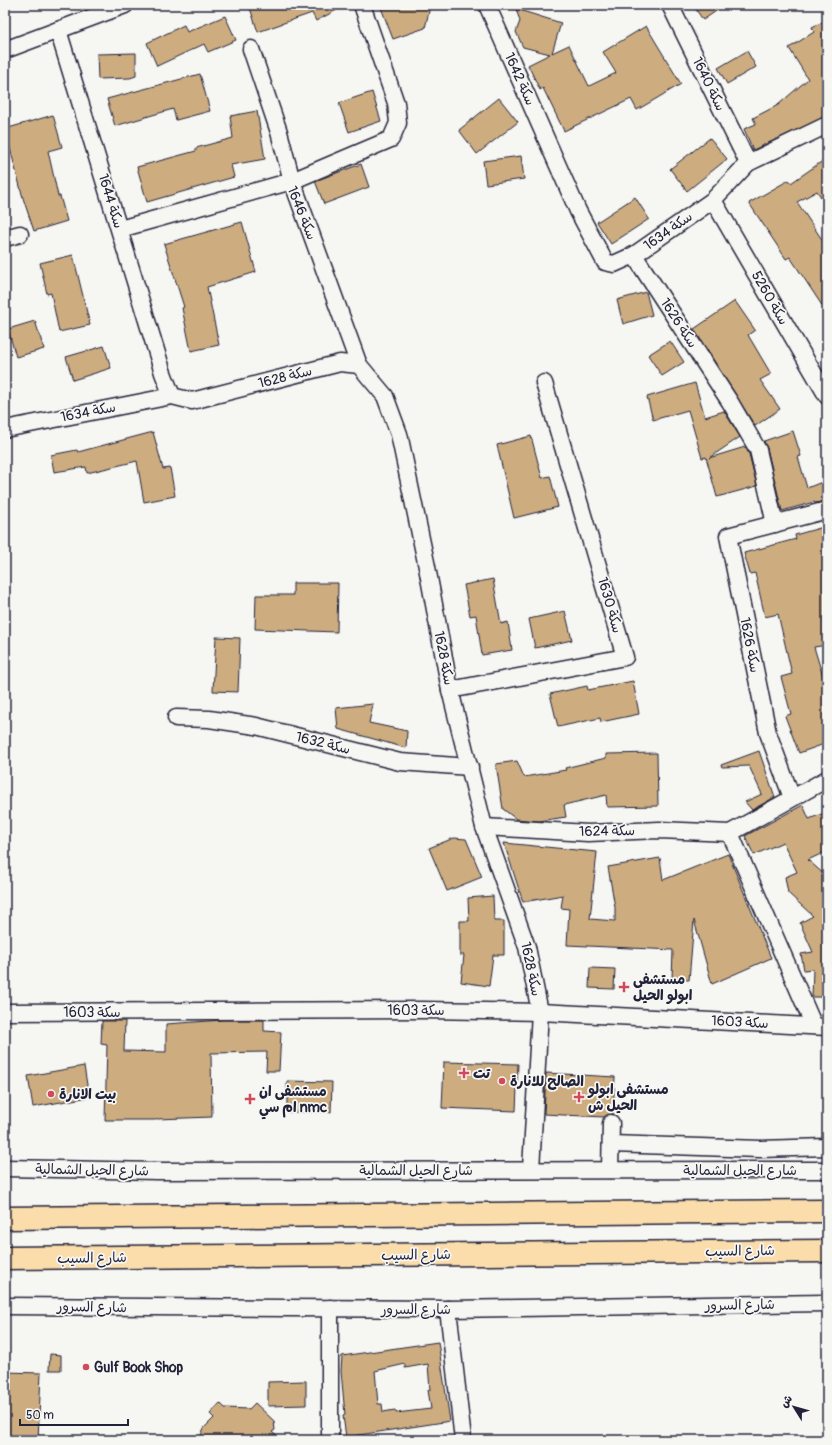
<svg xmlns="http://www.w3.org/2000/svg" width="832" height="1445" viewBox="0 0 832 1445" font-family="Pangolin,'Playpen Sans Arabic',sans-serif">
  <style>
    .building { fill: #cdad80; stroke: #22223b; fill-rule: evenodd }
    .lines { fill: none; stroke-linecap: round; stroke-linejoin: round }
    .minor-casing { stroke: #22223b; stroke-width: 19 }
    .highway-casing { stroke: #22223b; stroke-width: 25 }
    .minor { stroke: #f6f6f2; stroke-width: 16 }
    .highway { stroke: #fbddab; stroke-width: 22 }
    .poi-dot { fill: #d1495b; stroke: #f6f6f2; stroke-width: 1.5 }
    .labels { text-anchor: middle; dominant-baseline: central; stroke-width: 3.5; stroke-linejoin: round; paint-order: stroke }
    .street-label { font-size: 14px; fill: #22223b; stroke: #f6f6f2 }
    .poi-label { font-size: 14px; font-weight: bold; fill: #22223b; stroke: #f6f6f2; text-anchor: start }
  </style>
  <rect width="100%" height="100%" fill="#f6f6f2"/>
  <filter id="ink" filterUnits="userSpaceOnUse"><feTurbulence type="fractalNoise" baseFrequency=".025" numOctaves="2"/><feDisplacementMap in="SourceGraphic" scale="8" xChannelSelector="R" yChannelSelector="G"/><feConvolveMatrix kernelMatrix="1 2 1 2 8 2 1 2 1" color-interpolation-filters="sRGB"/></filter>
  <g filter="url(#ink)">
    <!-- building -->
    <g class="building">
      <path d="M 249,5 L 346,5 L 316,21 L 312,13 L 258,32 Z"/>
      <path d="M 380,5 L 427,5 L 429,11 L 425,28 L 393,39 Z"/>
      <path d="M 693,5 L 725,5 L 703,20 Z"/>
      <path d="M 516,9 L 561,23 L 552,53 L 569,45 L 589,86 L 616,73 L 603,52 L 646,26 L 681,84 L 637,110 L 631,99 L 564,131 L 543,88 L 540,90 L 528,65 L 550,54 L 523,47 L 516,32 L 520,21 Z"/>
      <path d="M 225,16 L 236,40 L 208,52 L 204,44 L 157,66 L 147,43 L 184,25 L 187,32 Z"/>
      <path d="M 827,20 L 827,116 L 753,150 L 744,129 L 756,124 L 753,118 L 778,105 L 808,79 L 789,48 L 814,32 L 812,27 Z"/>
      <path d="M 747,51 L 756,67 L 727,84 L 718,68 Z"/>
      <path d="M 136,53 L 136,76 L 130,78 L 98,79 L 97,54 Z"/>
      <path d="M 200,74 L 210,111 L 176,120 L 173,109 L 115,126 L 107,99 Z"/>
      <path d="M 372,92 L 381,121 L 349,132 L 339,103 Z"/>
      <path d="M 499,98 L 518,122 L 477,154 L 459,130 Z"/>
      <path d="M 257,111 L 265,159 L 231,165 L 234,177 L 147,202 L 137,167 L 196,151 L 196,148 L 233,138 L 230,116 Z"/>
      <path d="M 53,115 L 62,147 L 48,151 L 58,196 L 60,196 L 67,221 L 34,231 L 23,198 L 5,129 Z"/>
      <path d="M 710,138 L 727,159 L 687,191 L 670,169 Z"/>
      <path d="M 521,156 L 524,179 L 486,184 L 483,161 Z"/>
      <path d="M 827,158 L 827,206 L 817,191 L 797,202 L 827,247 L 827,313 L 790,257 L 786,259 L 749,203 L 789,180 L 791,183 Z"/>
      <path d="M 361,164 L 369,187 L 324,204 L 315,181 Z"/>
      <path d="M 635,197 L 649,219 L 611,244 L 597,222 Z"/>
      <path d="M 242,222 L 256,272 L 207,287 L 219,345 L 191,351 L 182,308 L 184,307 L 164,244 Z"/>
      <path d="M 73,255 L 90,325 L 59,332 L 51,293 L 47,294 L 40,263 Z"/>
      <path d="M 646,292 L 652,315 L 623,324 L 617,300 Z"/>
      <path d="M 735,301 L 755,330 L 748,335 L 771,374 L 760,380 L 780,409 L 755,426 L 694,329 Z"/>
      <path d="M 35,321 L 44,349 L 16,357 L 8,329 Z"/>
      <path d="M 670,341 L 684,362 L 662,376 L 648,355 Z"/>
      <path d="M 104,346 L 111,368 L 73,380 L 66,357 Z"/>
      <path d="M 695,383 L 705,417 L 724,411 L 740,437 L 709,458 L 745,447 L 749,454 L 757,486 L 717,497 L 706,457 L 702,458 L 688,410 L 653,420 L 647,397 Z"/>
      <path d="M 793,431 L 801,456 L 798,457 L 807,488 L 827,480 L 827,501 L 815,503 L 814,502 L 782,511 L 767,448 L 764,441 Z"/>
      <path d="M 153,432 L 163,469 L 170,468 L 175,496 L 144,502 L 137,461 L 87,473 L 86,467 L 54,472 L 51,455 L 77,450 L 78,452 Z"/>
      <path d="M 531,436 L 542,478 L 550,476 L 558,507 L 514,518 L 497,445 Z"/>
      <path d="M 827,526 L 827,645 L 814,647 L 827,690 L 827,743 L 799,753 L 785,716 L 791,714 L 781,677 L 792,674 L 778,614 L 765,617 L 755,573 L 750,574 L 744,553 L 796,539 L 795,535 Z"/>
      <path d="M 493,579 L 501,624 L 508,622 L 512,650 L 482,655 L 476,615 L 470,616 L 464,585 Z"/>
      <path d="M 293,583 L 338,583 L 337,632 L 255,629 L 256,595 L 293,595 Z"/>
      <path d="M 565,611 L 572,640 L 535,648 L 529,619 Z"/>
      <path d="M 216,637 L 240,638 L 238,692 L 213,691 Z"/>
      <path d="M 633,681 L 639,714 L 601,722 L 600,718 L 558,727 L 550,694 L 587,686 L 588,690 Z"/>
      <path d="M 373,704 L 369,723 L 407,731 L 406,748 L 338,729 L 336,708 Z"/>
      <path d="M 759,751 L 775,797 L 752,810 L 745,802 L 762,794 L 749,766 L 722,767 L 721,765 Z"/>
      <path d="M 657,753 L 658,806 L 607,807 L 606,795 L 564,805 L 566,817 L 539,821 L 516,819 L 503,809 L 496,764 L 517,761 L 524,777 L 566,770 L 565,768 L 606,758 L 606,754 Z"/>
      <path d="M 803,805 L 809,819 L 827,812 L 827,851 L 808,860 L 827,877 L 827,942 L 825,943 L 827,955 L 827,997 L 812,997 L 813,969 L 804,970 L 801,954 L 813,952 L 800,923 L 813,916 L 788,893 L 785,877 L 797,872 L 783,842 L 754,855 L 745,836 Z"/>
      <path d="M 454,838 L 466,839 L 482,877 L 447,891 L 429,848 Z"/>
      <path d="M 504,843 L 597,852 L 590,919 L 615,921 L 615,907 L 608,867 L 660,858 L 663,880 L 728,854 L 771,958 L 712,984 L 694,920 L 689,980 L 672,979 L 673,950 L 567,945 L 569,909 L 561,908 L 563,895 L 523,902 Z"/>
      <path d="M 493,896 L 494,921 L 504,921 L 504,955 L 493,955 L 489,986 L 461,982 L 464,955 L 460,955 L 460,921 L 469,921 L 468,898 Z"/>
      <path d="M 590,968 L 615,969 L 614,989 L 589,988 Z"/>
      <path d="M 223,1020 L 264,1020 L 264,1031 L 281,1032 L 279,1071 L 266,1071 L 267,1052 L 211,1053 L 212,1117 L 157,1119 L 156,1120 L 105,1120 L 107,1045 L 101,1044 L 102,1021 L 125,1021 L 124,1051 L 166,1052 L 166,1024 Z"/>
      <path d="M 444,1062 L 518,1064 L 516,1111 L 442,1108 Z"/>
      <path d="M 84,1066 L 89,1097 L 33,1107 L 28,1076 Z"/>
      <path d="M 546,1073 L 615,1077 L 613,1114 L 607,1115 L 604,1117 L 544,1114 Z"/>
      <path d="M 287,1081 L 332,1082 L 331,1112 L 287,1112 Z"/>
      <path d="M 438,1342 L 450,1421 L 346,1437 L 343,1416 L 345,1415 L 341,1371 L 342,1356 ZM 405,1364 L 405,1368 L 428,1364 L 430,1390 L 428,1390 L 431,1409 L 396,1413 L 395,1410 L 383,1412 L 382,1404 L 378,1404 L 375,1371 Z"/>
      <path d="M 50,1354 L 61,1355 L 61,1370 L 49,1370 Z"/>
      <path d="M 5,1372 L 41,1373 L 38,1440 L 5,1440 Z"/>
      <path d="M 306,1381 L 306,1405 L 268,1406 L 268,1382 Z"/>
      <path d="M 220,1403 L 225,1408 L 249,1409 L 255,1403 L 274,1421 L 275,1430 L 272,1432 L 281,1440 L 199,1440 L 204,1428 L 214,1418 L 210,1414 Z"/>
    </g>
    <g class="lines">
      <!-- minor casing -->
      <g class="minor-casing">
        <g id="minor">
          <path d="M 487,5 L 578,211 L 605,262 L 614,264 L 634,255 L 713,200 L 748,163 L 827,125"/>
          <path d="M 670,5 L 748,163"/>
          <path d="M 58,30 L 163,373 L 172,396 L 192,401 L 340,363 L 359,365 L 385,396 L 399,434 L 427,567 L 450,690 L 484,827 L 527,947 L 540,1012 L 531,1169"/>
          <path d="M 251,49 L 279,132 L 292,181 L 359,365"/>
          <path d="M 5,50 L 125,5"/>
          <path d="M 713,200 L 827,396"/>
          <path d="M 120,229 L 292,181 L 391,139 L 398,123 L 396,103 L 362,5"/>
          <path d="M 5,238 L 20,234"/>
          <path d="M 634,255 L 730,402 L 758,450 L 775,524"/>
          <path d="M 5,429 L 172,396"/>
          <path d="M 450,690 L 625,657 L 544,383"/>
          <path d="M 176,718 L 209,719 L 256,726 L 400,762 L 470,767"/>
          <path d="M 792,798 L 768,733 L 728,536 L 827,510"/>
          <path d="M 484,827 L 588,833 L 659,830 L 730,833 L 827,779"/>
          <path d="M 730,833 L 814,1026"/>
          <path d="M 5,1012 L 423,1010 L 540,1012 L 827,1027"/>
          <path d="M 611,1144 L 760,1149 L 827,1147"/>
          <path d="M 5,1168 L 157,1171 L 827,1170"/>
          <path d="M 610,1170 L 611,1123"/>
          <path d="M 5,1306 L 448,1309 L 827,1303"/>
          <path d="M 448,1309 L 463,1440"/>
          <path d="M 330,1440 L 330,1308"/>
        </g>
      </g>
      <!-- highway casing -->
      <g class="highway-casing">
        <g id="highway">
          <path d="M 5,1218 L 827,1211"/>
          <path d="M 5,1258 L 827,1251"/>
        </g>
      </g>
      <!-- minor -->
      <use href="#minor" class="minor"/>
      <!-- highway -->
      <use href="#highway" class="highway"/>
    </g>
  </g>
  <!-- markers -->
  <g class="poi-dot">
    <path d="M622 981h4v4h4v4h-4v4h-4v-4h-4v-4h4z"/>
    <path d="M462 1067h4v4h4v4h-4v4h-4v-4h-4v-4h4z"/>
    <circle cx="502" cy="1081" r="4"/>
    <circle cx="51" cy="1094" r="4"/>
    <path d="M577 1091h4v4h4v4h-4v4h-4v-4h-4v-4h4z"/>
    <path d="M248 1093h4v4h4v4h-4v4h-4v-4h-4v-4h4z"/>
    <circle cx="86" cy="1367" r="4"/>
  </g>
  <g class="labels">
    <!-- street labels -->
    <g class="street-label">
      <text transform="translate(520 79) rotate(66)">سكة 1642</text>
      <text transform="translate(709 84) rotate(64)">سكة 1640</text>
      <text transform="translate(111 201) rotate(73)">سكة 1644</text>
      <text transform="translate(302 213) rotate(68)">سكة 1646</text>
      <text transform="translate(668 231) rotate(-35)">سكة 1634</text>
      <text transform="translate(770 298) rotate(60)">سكة 5260</text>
      <text transform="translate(679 323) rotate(57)">سكة 1626</text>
      <text transform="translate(285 377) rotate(-14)">سكة 1628</text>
      <text transform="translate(88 412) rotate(-11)">سكة 1634</text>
      <text transform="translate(610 605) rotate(74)">سكة 1630</text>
      <text transform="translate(750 645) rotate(79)">سكة 1626</text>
      <text transform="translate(444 658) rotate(79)">سكة 1628</text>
      <text transform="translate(323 743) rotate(14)">سكة 1632</text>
      <text transform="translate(607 831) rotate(-1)">سكة 1624</text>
      <text transform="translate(531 969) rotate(78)">سكة 1628</text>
      <text x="416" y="1010">سكة 1603</text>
      <text x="92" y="1012">سكة 1603</text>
      <text transform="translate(740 1022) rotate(3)">سكة 1603</text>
      <text transform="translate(92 1170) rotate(1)">شارع الحيل الشمالية</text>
      <text x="416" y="1170">شارع الحيل الشمالية</text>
      <text x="740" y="1170">شارع الحيل الشمالية</text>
      <text transform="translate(740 1251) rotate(-1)">شارع السيب</text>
      <text transform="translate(416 1255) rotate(-1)">شارع السيب</text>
      <text transform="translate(92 1258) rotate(-1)">شارع السيب</text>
      <text transform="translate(740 1305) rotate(-1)">شارع السرور</text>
      <text transform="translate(92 1307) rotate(1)">شارع السرور</text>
      <text x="416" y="1309">شارع السرور</text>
    </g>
    <!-- poi labels -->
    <g class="poi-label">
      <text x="633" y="979">مستشفى<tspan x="633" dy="16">ابولو الحيل</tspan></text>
      <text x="473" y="1073">تت</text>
      <text x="510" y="1081">الصالح للانارة</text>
      <text x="588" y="1089">مستشفى ابولو<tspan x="588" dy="16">الحيل ش</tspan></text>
      <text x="259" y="1091">مستشفى ان<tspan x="259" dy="16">ام سي nmc</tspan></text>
      <text x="59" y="1094">بيت الانارة</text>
      <text x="94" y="1367">Gulf Book Shop</text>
    </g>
  </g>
  <!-- margin -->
  <rect width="832" height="1445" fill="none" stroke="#f6f6f2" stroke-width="20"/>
  <rect x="10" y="10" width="812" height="1425" fill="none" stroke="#22223b" stroke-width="1.5" filter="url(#ink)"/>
  <!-- north arrow -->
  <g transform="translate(794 1407) rotate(307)" stroke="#f6f6f2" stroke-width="3" paint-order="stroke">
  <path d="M0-3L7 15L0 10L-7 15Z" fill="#22223b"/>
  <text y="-6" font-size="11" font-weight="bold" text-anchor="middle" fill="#22223b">ش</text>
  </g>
  <!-- scale -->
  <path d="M20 1419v6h108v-6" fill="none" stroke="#22223b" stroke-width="2"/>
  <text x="26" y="1419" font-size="12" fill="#22223b" stroke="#f6f6f2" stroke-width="3" paint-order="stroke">50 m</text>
</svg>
